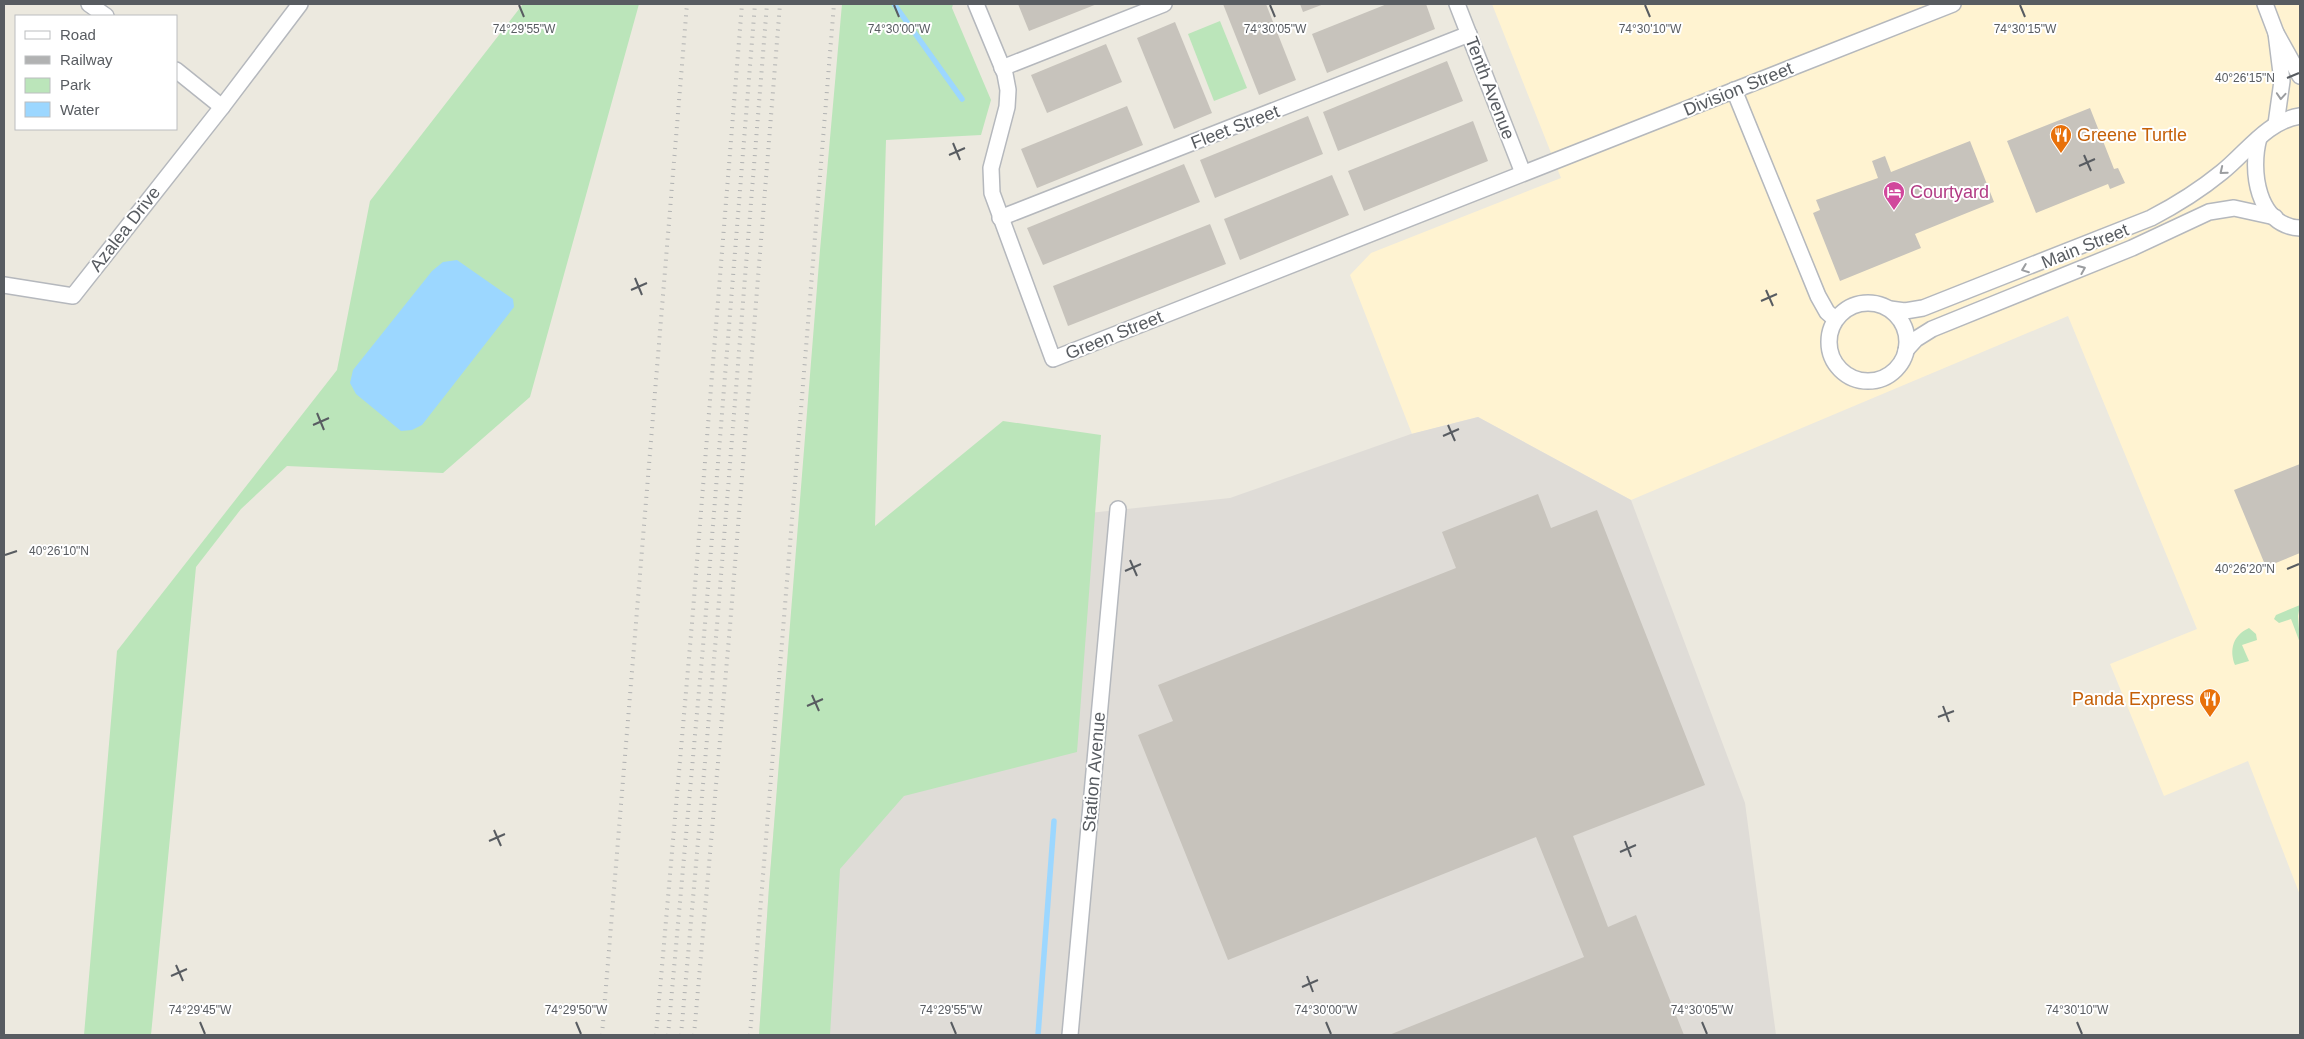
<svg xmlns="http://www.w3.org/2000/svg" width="2304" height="1039" viewBox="0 0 2304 1039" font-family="Helvetica,sans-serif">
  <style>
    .commercial { fill: #fff3d1 }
    .industrial { fill: #dfdcd7 }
    .green { fill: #bbe5ba }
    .water { fill: #9cd7ff }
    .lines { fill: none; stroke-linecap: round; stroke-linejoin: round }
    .stream { stroke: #9cd7ff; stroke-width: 5.5 }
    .building { fill: #c7c3bc }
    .street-casing { stroke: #b5b8bd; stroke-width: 18 }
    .street { stroke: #fff; stroke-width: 15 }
    .rail { stroke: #b1b2b2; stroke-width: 4; stroke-dasharray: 1 6; stroke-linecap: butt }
    .oneway { stroke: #9b9da0 }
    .ticks { fill: none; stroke: #585c61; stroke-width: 2 }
    .labels { text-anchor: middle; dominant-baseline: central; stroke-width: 4; stroke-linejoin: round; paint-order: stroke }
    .street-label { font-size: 18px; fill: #585c61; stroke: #fff }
    .food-label { font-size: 18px; fill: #c56008; stroke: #fff; text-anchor: start }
    .hotel-label { font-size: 18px; fill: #b23c85; stroke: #fff; text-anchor: start }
    .ticks-label { font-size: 12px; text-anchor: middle; fill: #585c61; stroke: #fff; stroke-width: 4; stroke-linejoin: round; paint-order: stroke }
  </style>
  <rect width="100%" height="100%" fill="#ece9df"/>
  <!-- commercial -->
  <path class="commercial" d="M 1492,4 L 2300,4 L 2300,895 L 2248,761 L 2164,796 L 2110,664 L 2197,629 L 2068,316 L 1631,500 L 1478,417 L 1412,434 L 1350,275 L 1371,253 L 1561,178 Z"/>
  <!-- industrial -->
  <path class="industrial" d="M 1478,417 L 1631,500 L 1745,803 L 1776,1035 L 759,1035 L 769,887 L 798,544 L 1230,498 L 1411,434 Z"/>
  <!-- green -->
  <g class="green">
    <path d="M 523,4 L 639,4 L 530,397 L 443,473 L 287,466 L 241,509 L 196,567 L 151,1035 L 84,1035 L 117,651 L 337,370 L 370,201 Z"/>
    <path d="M 842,4 L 953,4 L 952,8 L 991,100 L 981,135 L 886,140 L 875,526 L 1003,421 L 1101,435 L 1077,752 L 904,796 L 840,869 L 830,1035 L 759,1035 L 769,887 L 820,250 Z"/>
    <path d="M 1220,21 L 1247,88 L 1214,101 L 1188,34 Z"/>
    <path d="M 2300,605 L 2298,616 L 2300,643 L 2291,619 L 2279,623 L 2274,619 L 2276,615 Z"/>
    <path d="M 2249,628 L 2256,634 L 2257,640 L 2242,645 L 2249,661 L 2235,665 C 2229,650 2233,635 2249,628 Z"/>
  </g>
  <!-- water -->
  <path class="water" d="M 457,260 L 513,299 L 514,307 L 422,425 L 412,430 L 401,431 L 356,394 L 350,383 L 353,370 L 432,271 L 443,262 Z"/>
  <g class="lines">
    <!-- stream -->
    <g class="stream">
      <path d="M 894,4 L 962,99"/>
      <path d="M 1038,1035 L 1054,821"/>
    </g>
  </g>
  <!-- building -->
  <g class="building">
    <path d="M 1018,4 L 1097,4 L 1029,31 Z"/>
    <path d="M 1223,4 L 1266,4 L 1296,80 L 1259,95 Z"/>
    <path d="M 1300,4 L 1324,4 L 1303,12 Z"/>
    <path d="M 1387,4 L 1426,4 L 1435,29 L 1327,73 L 1312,34 Z"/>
    <path d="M 1175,22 L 1212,113 L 1174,129 L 1137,38 Z"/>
    <path d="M 1106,44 L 1122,82 L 1047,113 L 1031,75 Z"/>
    <path d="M 1447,61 L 1463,101 L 1338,151 L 1323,112 Z"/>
    <path d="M 1127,106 L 1143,145 L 1037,188 L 1021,149 Z"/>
    <path d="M 2090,108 L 2114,169 L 2118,168 L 2125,183 L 2110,189 L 2108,184 L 2036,213 L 2007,141 Z"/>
    <path d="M 1308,116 L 1323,154 L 1215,198 L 1200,160 Z"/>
    <path d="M 1473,121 L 1488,161 L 1364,211 L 1348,171 Z"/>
    <path d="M 1970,141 L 1994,202 L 1915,234 L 1921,248 L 1840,281 L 1813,213 L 1820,210 L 1816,200 L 1878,178 L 1872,161 L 1885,156 L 1891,172 Z"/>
    <path d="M 1184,164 L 1200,202 L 1043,265 L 1027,228 Z"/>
    <path d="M 1332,175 L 1349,215 L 1240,260 L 1224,219 Z"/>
    <path d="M 1210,224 L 1226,264 L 1068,326 L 1053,286 Z"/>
    <path d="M 2300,464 L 2300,553 L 2266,567 L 2234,490 Z"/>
    <path d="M 1538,494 L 1551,528 L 1597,510 L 1705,785 L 1573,836 L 1608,927 L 1636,915 L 1684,1035 L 1389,1035 L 1584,957 L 1536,837 L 1228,960 L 1138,735 L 1173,721 L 1158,685 L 1456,568 L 1442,532 Z"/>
  </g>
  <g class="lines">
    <!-- street casing -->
    <g class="street-casing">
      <g id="street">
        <path d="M 89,4 L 106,16"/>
        <path d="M 976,4 L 1005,74 L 1008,90 L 1007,107 L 991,168 L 992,193 L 1053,359 L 1953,4"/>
        <path d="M 1457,4 L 1523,173"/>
        <path d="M 2265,4 L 2276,33 L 2300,76"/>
        <path d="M 2276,33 L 2282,81 L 2276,124"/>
        <path d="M 1002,68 L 1164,4"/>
        <path d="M 176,70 L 222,107"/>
        <path d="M 1734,90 L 1818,296 L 1827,312 L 1835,319"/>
        <path d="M 2259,138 C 2250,170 2257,226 2300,228"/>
        <path d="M 1000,218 L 1469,34"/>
        <path d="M 4,285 L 73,296 L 222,107 L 300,4"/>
        <circle cx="1868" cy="342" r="39"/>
        <path d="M 1890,309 L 1905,311 L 1923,308 L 2151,218 C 2176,205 2200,190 2222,172 C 2247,152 2267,121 2300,116"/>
        <path d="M 1906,350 L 1916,339 L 1932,329 L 2132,248 L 2209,212 L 2234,208 L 2275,217"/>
        <path d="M 1070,1035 L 1118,509"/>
      </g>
    </g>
    <!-- street -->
    <use href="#street" class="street"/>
    <!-- rail -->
    <g class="rail">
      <path d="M 602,1035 L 687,4"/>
      <path d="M 656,1035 L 692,623 L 742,4"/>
      <path d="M 668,1035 L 705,624 L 755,4"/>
      <path d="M 681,1035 L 717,625 L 767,4"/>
      <path d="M 694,1035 L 730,626 L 780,4"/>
      <path d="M 750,1035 L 834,4"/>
    </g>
  </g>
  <!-- one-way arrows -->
  <defs><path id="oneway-chevron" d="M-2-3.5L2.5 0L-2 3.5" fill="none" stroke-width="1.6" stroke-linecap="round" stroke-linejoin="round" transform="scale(1.25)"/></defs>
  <g class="oneway">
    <use href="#oneway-chevron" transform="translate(2281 96) rotate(94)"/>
    <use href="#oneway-chevron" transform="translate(2223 171) rotate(141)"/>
    <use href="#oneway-chevron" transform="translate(2025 269) rotate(159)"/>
    <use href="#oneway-chevron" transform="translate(2082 269) rotate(-23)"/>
  </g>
  <!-- ticks -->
  <path class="ticks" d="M 519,5 L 524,17M 894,5 L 899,17M 1270,5 L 1275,17M 1645,5 L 1650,17M 2020,5 L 2025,17M 2287,78 L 2299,73M 953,143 L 960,160M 949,155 L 965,148M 2084,155 L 2091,171M 2079,166 L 2095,159M 635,278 L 642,295M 631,290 L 647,283M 1766,290 L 1773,306M 1761,301 L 1777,294M 317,413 L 324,430M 313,425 L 329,418M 1448,425 L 1455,441M 1443,436 L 1459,429M 5,555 L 17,551M 1130,560 L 1137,576M 2287,569 L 2299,564M 1125,571 L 1141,564M 812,695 L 819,711M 807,706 L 823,699M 1943,706 L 1949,722M 1938,717 L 1954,711M 494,830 L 501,846M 489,841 L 505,834M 1625,841 L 1631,857M 1620,852 L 1636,845M 176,965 L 183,981M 171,976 L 187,969M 1307,976 L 1313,992M 1302,987 L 1318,980M 200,1022 L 205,1034M 576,1022 L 581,1034M 951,1022 L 956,1034M 1326,1022 L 1331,1034M 1702,1022 L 1707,1034M 2077,1022 L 2082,1034"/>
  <!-- icons -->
  <defs>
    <g id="restaurant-pin" transform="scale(1.125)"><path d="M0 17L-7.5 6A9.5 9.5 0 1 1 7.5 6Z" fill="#e8710a" stroke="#fff"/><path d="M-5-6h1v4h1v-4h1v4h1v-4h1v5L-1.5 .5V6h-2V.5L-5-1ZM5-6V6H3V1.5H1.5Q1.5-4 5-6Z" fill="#fff"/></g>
    <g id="hotel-pin" transform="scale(1.125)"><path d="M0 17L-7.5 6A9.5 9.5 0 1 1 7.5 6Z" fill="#d1479c" stroke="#fff"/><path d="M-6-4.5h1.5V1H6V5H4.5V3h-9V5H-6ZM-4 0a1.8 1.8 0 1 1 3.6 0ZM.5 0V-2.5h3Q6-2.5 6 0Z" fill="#fff"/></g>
  </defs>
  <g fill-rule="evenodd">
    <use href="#restaurant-pin" x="2061" y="135"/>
    <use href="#hotel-pin" x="1894" y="192"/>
    <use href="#restaurant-pin" x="2210" y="699"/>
  </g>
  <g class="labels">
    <!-- street labels -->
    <g class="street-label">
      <text transform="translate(1490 88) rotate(69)">Tenth Avenue</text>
      <text transform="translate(1738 89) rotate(-22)">Division Street</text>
      <text transform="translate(1235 127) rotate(-21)">Fleet Street</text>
      <text transform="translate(125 229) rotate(-52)">Azalea Drive</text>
      <text transform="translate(2085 246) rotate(-22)">Main Street</text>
      <text transform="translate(1114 335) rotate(-22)">Green Street</text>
      <text transform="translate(1094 772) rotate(-85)">Station Avenue</text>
    </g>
    <!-- food labels -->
    <g class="food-label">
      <text x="2077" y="135">Greene Turtle</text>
      <text x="2194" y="699" text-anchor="end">Panda Express</text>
    </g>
    <!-- hotel labels -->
    <g class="hotel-label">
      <text x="1910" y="192">Courtyard</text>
    </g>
  </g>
  <g class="ticks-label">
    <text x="524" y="33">74°29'55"W</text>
    <text x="899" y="33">74°30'00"W</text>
    <text x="1275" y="33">74°30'05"W</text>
    <text x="1650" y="33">74°30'10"W</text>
    <text x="2025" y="33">74°30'15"W</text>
    <text x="2245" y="82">40°26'15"N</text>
    <text x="59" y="555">40°26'10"N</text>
    <text x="2245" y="573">40°26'20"N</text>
    <text x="200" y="1014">74°29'45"W</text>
    <text x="576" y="1014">74°29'50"W</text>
    <text x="951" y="1014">74°29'55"W</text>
    <text x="1326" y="1014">74°30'00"W</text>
    <text x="1702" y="1014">74°30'05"W</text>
    <text x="2077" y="1014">74°30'10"W</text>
  </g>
  <!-- border -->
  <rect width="2304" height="1039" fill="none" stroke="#585c61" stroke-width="10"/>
  <!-- legend -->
  <rect x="15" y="15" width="162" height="115" fill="#ffffff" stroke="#bcbec0"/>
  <rect x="25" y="31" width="25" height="8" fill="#ffffff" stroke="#bcbec0"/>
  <text x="60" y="40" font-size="15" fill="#585c61">Road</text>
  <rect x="25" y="56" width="25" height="8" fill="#b1b2b2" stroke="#bcbec0"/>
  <text x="60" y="65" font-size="15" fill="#585c61">Railway</text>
  <rect x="25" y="78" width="25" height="15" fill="#bbe5ba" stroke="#bcbec0"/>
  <text x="60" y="90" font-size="15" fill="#585c61">Park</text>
  <rect x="25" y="102" width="25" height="15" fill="#9cd7ff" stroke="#bcbec0"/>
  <text x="60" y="115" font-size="15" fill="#585c61">Water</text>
</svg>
